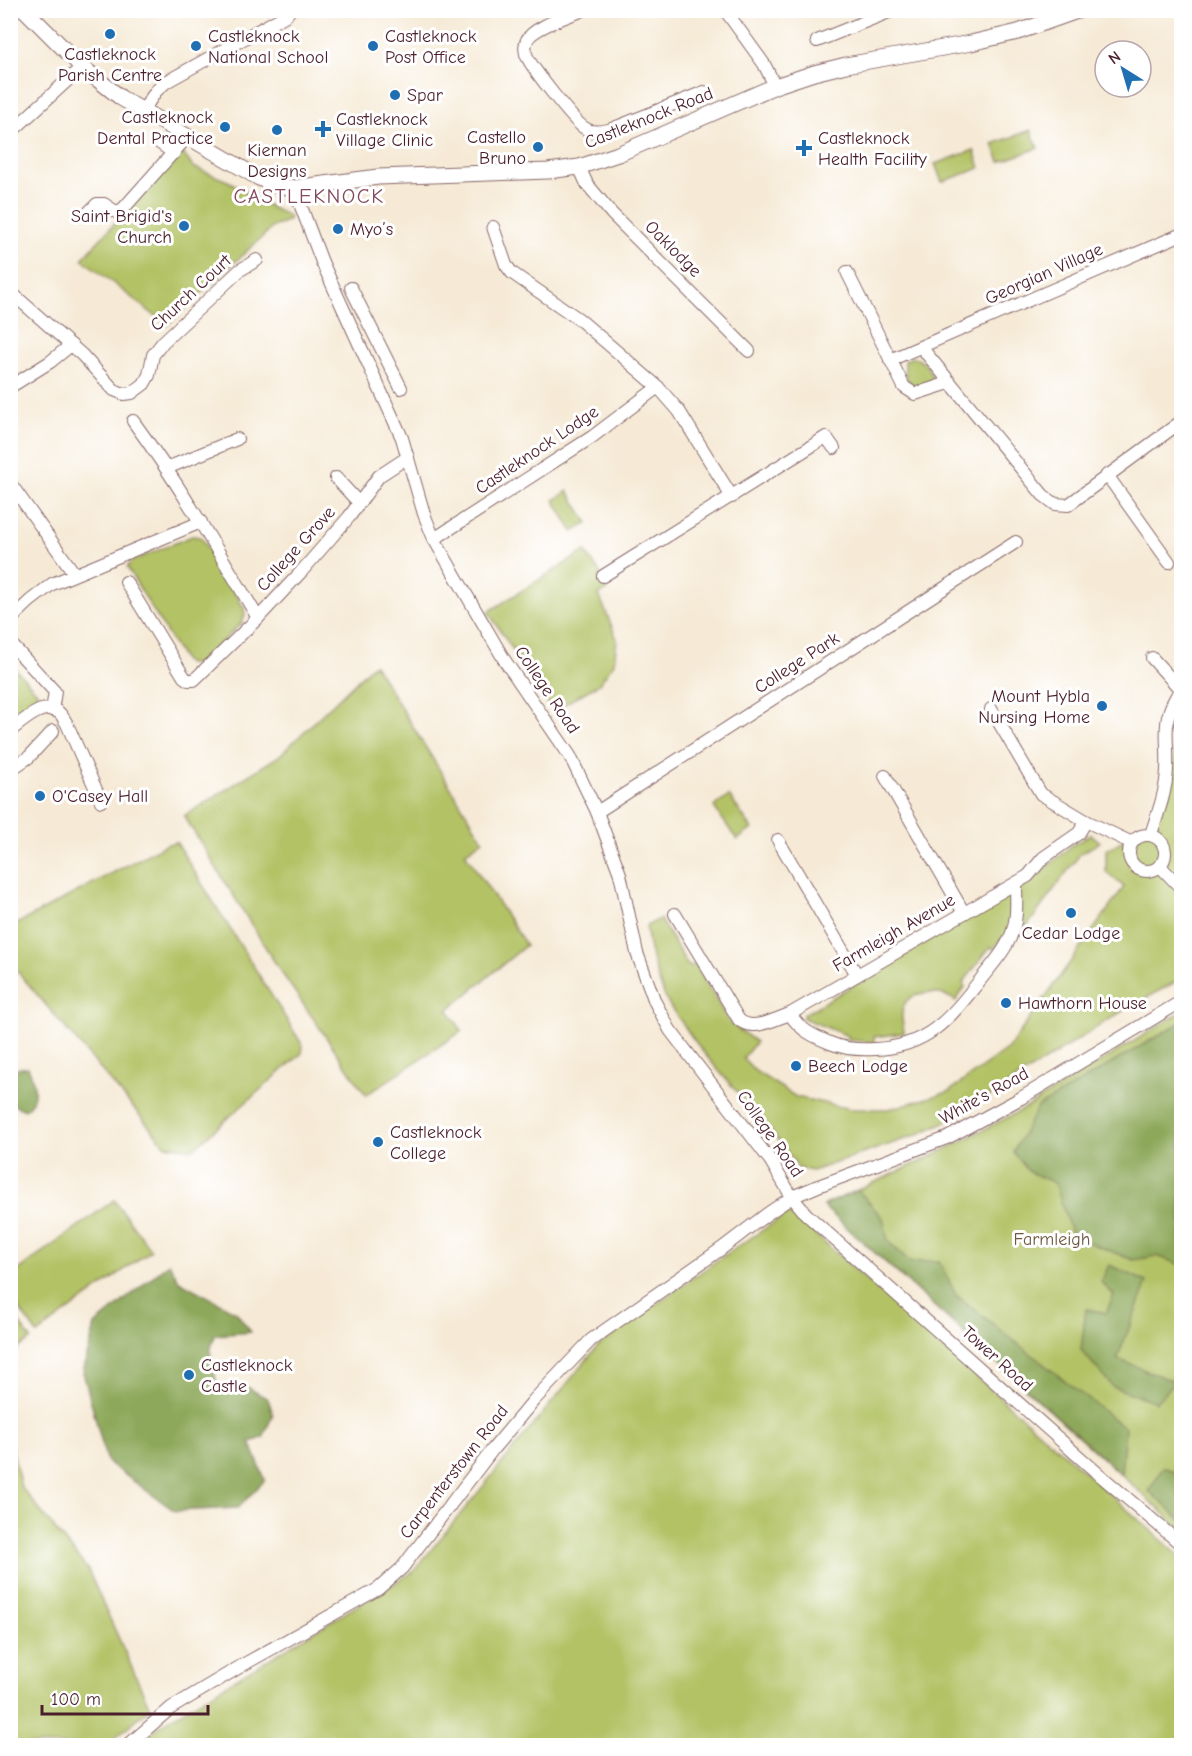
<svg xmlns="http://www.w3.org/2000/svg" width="1192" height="1756" viewBox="0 0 1192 1756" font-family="'Comic Neue',sans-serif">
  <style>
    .green { fill: #b2c265; stroke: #7e7048; stroke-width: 1.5 }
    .forest { fill: #8da85a; stroke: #6c6442; stroke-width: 1.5 }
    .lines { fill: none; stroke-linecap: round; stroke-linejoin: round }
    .minor-casing { stroke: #866667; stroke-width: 14 }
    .major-casing { stroke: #866667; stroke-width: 17 }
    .minor { stroke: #fff; stroke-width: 12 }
    .major { stroke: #fff; stroke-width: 15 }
    .poi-dot { fill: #1f6fb2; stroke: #fff; stroke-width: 2 }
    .labels { text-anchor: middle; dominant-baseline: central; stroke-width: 6; stroke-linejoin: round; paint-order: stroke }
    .poi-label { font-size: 18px; fill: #4a1f2b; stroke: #fff; text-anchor: start }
    .street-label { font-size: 18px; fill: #4a1f2b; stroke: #fff }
    .park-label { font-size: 18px; fill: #6e583f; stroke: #fff }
    .quarter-label { font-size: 21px; letter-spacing: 1.5px; fill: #834a5c; stroke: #fff }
  </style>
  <rect width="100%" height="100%" fill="#fff"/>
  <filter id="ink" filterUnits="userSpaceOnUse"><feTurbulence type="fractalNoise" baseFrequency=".0167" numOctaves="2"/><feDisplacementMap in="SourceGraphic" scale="12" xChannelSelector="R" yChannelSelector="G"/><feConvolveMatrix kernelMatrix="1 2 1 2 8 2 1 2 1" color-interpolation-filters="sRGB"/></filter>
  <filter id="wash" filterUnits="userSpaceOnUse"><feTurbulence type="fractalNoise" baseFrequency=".008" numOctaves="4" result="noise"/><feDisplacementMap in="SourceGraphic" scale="24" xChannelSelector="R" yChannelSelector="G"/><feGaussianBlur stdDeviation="1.35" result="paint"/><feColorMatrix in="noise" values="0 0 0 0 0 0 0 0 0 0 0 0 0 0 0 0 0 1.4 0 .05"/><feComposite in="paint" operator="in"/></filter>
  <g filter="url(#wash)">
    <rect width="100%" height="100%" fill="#f6ead6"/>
    <!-- green -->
    <g class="green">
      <path d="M 1031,130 L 1038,148 L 1000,162 L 993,144 Z"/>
      <path d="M 974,150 L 980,168 L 942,182 L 935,164 Z"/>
      <path d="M 181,151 L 193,167 L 230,182 L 272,208 L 289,216 L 289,220 L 273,227 L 167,325 L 82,259 Z"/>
      <path d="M 913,357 C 924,361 930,367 932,378 L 928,385 C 907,389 904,379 905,360 Z"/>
      <path d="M 568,491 L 588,523 L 573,532 L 554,500 Z"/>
      <path d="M 192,536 L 201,537 L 244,608 L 245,615 L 242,623 L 198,664 L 188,664 L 183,660 L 127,567 L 132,561 Z"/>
      <path d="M 585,551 L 601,574 L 599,577 L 608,589 L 599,595 L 617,639 L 614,663 L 599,684 L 553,711 L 488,612 Z"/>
      <path d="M 10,663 L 44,700 L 11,723 L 10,723 Z"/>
      <path d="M 374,664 L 483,840 L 465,853 L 526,945 L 448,1010 L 462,1031 L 366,1095 L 279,969 L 184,816 L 279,756 Z"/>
      <path d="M 1180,716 L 1181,979 L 1127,1008 L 962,1114 L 914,1136 L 821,1168 L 812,1171 L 798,1168 C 765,1116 717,1076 683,1024 C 677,1016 669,1007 665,997 C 655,974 649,951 646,926 L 660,919 L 688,966 L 695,965 L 730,1023 L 756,1042 L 743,1058 L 755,1071 L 796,1097 L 851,1109 L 889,1109 L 948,1092 L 1008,1049 L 1124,887 L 1106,872 L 1106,850 L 1144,828 L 1171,792 L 1176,730 Z"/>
      <path d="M 729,796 L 752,829 L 737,840 L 714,807 Z"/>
      <path d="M 1091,834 L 1100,842 L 1080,854 L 1022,933 L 1000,940 L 994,949 L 990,947 L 963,983 L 965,987 L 956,1001 C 939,989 903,988 902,1014 C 901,1020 904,1027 904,1033 L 874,1037 L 874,1042 L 848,1040 L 848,1036 L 803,1018 L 803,1015 L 949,928 L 1000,899 L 1006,897 L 1029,883 L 1072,845 Z"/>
      <path d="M 176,842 L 303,1046 L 302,1053 L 193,1149 L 165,1145 L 11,964 L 11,927 L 165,845 Z"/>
      <path d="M 1181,1012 L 1181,1529 L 823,1206 L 930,1157 L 1026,1108 Z"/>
      <path d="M 114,1200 L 151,1250 L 37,1334 L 11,1297 L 11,1276 Z"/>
      <path d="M 790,1212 L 1181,1557 L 1181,1745 L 133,1746 L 171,1718 L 413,1572 L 597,1347 L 716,1261 Z"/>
      <path d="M 10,1311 L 31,1339 L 11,1354 L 10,1354 Z"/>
      <path d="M 11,1444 L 21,1487 L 88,1570 L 150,1708 L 106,1745 L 11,1745 Z"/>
    </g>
    <!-- forest -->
    <g class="forest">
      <path d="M 1181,1022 L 1181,1265 L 1157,1256 L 1133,1260 L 1072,1236 L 1055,1183 L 1029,1172 L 1013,1152 L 1038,1107 Z"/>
      <path d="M 11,1063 L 14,1069 L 28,1067 C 35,1083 39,1098 25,1110 L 11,1104 Z"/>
      <path d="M 858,1190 L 883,1218 L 888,1241 L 910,1262 L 939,1261 L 956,1295 L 1125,1428 L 1121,1474 L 823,1206 Z"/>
      <path d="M 169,1263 L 179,1281 L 236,1312 L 251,1332 L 215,1335 L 210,1351 L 218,1389 L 247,1387 L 268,1399 L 273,1414 L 263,1438 L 250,1442 L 265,1480 L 238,1508 L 175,1511 L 107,1462 L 83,1372 L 95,1325 Z"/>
      <path d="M 1109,1265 L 1147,1282 L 1117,1359 L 1175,1382 L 1156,1402 L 1113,1387 L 1081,1350 L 1086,1309 L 1106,1313 L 1114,1295 L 1101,1282 Z"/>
      <path d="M 1163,1467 L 1181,1475 L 1181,1520 L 1149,1491 Z"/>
    </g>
  </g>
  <g filter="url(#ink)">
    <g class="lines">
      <!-- minor casing -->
      <g class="minor-casing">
        <g id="minor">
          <path d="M 583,10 C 569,16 533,27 527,40 C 525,44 525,50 526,54 C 529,65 573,120 583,127 C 591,133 599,132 609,130 L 704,92"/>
          <path d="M 725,10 L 764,64 L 775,86"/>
          <path d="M 817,41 L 894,10"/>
          <path d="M 142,112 L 156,91 L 166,82 L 286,15 L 290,10"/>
          <path d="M 10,133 L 82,67"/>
          <path d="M 158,142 L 174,153"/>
          <path d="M 579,167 L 587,184 L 612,214 L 749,351"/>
          <path d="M 294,188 L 322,262 L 402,438 L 424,514 L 434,539 L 505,661 L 570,756 L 597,812 L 620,874 L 637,953 L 655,1002 L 670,1030 L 770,1160 L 792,1197 L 806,1214 L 1094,1470 L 1182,1545"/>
          <path d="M 86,215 L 97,204 L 104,204 L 116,212 L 123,209 L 187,137"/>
          <path d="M 493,227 L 506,265 L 512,273 L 580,320 L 658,387 L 679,411 L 732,497"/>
          <path d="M 847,272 L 904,387 L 915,394 L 949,383"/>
          <path d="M 351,288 L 401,388"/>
          <path d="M 14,295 L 82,355 L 114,390 L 124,394 L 132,393 L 144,384 L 149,375 L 153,355 L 163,342 L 240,270 L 257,260"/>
          <path d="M 921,347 L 1043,495 L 1055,504 L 1068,505 L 1182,421"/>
          <path d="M 890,360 L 1182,234"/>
          <path d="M 10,387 L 50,362 L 71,345"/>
          <path d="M 133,421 C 179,484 218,551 258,618"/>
          <path d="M 167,468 L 237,439"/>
          <path d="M 1107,475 L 1169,562"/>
          <path d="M 336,478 L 359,503"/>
          <path d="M 10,483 L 74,573"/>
          <path d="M 434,539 L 592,437 L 658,387"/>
          <path d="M 603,576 L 826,437 L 834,448"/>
          <path d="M 126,582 L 184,677 L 188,680 L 194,680 L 258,618 L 301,572 L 349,517 L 379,476 L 408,457"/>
          <path d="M 10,620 L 30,601 L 52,584 L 201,522"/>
          <path d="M 11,644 L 55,692 L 52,710"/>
          <path d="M 1152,658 L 1180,689"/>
          <path d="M 991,709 L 1041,794 L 1086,821"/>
          <path d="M 10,731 C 22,722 43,701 58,712 C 62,714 64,720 67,724 L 101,801"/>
          <path d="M 10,770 L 29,757 L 53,731"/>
          <path d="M 885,776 L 964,913"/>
          <path d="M 597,812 L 1016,542"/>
          <path d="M 1151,834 C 1158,813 1166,792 1167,770 C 1169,736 1159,719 1182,688"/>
          <circle cx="1147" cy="853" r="18"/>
          <path d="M 778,840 L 857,975"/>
          <path d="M 1160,866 L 1182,889"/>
          <path d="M 675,914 L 739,1020 C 753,1032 775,1019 790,1014 L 1028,876 L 1043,858 L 1079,833 L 1086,821 L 1132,843"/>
          <path d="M 790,1014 C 800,1030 813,1036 830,1043 C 844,1049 859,1050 875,1049 C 928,1047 950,1018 981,979 C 992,965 1006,950 1012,933 C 1018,917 1016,899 1016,883"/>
          <path d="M 127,1746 L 171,1708 L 248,1662 L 378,1589 L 402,1568 L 493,1449 L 534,1400 L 591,1340 L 721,1249 L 767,1214 L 792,1197 L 818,1186 L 947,1138 L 1021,1098 L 1182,1001"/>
        </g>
      </g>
      <!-- major casing -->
      <g class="major-casing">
        <path id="major" d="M 25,10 L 82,67 L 121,98 L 259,178 L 275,185 L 294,188 L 378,177 L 548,171 L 579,167 L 618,154 L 775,86 L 814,73 L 846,65 L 971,43 L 1018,32 L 1080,10"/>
      </g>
      <!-- minor -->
      <use href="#minor" class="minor"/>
      <!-- major -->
      <use href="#major" class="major"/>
    </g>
  </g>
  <!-- markers -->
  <g class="poi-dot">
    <circle cx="110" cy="34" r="6"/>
    <circle cx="196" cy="46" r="6"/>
    <circle cx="373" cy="46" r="6"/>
    <circle cx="395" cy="95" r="6"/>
    <circle cx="225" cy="127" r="6"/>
    <path d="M320 120h6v6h6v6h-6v6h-6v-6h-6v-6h6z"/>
    <circle cx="277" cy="130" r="6"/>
    <circle cx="538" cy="147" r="6"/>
    <path d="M801 139h6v6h6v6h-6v6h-6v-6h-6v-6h6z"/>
    <circle cx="184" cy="226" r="6"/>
    <circle cx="338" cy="229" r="6"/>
    <circle cx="1102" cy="706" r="6"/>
    <circle cx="40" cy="796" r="6"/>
    <circle cx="1071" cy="913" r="6"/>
    <circle cx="1006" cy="1003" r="6"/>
    <circle cx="796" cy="1066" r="6"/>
    <circle cx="378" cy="1142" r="6"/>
    <circle cx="189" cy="1375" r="6"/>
  </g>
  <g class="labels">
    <!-- poi labels -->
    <g class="poi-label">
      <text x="208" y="36">Castleknock<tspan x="208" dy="21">National School</tspan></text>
      <text x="385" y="36">Castleknock<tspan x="385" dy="21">Post Office</tspan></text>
      <text x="110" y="54" text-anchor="middle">Castleknock<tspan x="110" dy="21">Parish Centre</tspan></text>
      <text x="407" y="95">Spar</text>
      <text x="213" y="117" text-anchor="end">Castleknock<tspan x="213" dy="21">Dental Practice</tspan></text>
      <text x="336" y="119">Castleknock<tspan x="336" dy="21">Village Clinic</tspan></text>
      <text x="526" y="137" text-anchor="end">Castello<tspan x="526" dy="21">Bruno</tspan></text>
      <text x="818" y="138">Castleknock<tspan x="818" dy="21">Health Facility</tspan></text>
      <text x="277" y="150" text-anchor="middle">Kiernan<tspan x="277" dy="21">Designs</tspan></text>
      <text x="172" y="216" text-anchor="end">Saint Brigid's<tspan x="172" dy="21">Church</tspan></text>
      <text x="350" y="229">Myo’s</text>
      <text x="1090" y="696" text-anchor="end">Mount Hybla<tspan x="1090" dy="21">Nursing Home</tspan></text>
      <text x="52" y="796">O'Casey Hall</text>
      <text x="1071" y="933" text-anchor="middle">Cedar Lodge</text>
      <text x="1018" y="1003">Hawthorn House</text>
      <text x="808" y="1066">Beech Lodge</text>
      <text x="390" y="1132">Castleknock<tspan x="390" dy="21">College</tspan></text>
      <text x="201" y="1365">Castleknock<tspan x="201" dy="21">Castle</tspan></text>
    </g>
    <!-- street labels -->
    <g class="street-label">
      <text transform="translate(649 118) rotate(-22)">Castleknock Road</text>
      <text transform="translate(673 249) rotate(45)">Oaklodge</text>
      <text transform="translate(1044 274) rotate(-24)">Georgian Village</text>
      <text transform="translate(191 293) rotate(-43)">Church Court</text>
      <text transform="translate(537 450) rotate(-34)">Castleknock Lodge</text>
      <text transform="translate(296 549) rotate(-48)">College Grove</text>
      <text transform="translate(797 663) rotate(-33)">College Park</text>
      <text transform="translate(547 690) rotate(56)">College Road</text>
      <text transform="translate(894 933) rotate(-30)">Farmleigh Avenue</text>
      <text transform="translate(984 1096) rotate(-29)">White's Road</text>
      <text transform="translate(770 1134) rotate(55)">College Road</text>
      <text transform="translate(997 1359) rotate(42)">Tower Road</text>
      <text transform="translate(454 1472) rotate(-52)">Carpenterstown Road</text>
    </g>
    <!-- park labels -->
    <g class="park-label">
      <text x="1052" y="1239">Farmleigh</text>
    </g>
    <!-- quarter labels -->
    <g class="quarter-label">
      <text x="309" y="196">CASTLEKNOCK</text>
    </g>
  </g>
  <!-- margin -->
  <rect width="1192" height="1756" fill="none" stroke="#fff" stroke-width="36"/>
  <!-- north arrow -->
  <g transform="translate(1123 69) rotate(323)"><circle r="28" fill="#ffffff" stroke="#b7a5aa" stroke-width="1.5"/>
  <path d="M0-4.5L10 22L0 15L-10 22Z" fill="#1f6fb2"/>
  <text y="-9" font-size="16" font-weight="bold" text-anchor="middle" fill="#4a1f2b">N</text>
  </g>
  <!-- scale -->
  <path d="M42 1705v9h166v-9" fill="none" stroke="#4a1f2b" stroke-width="3"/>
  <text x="51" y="1705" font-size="18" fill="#4a1f2b" stroke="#ffffff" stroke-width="4.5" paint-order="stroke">100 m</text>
</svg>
